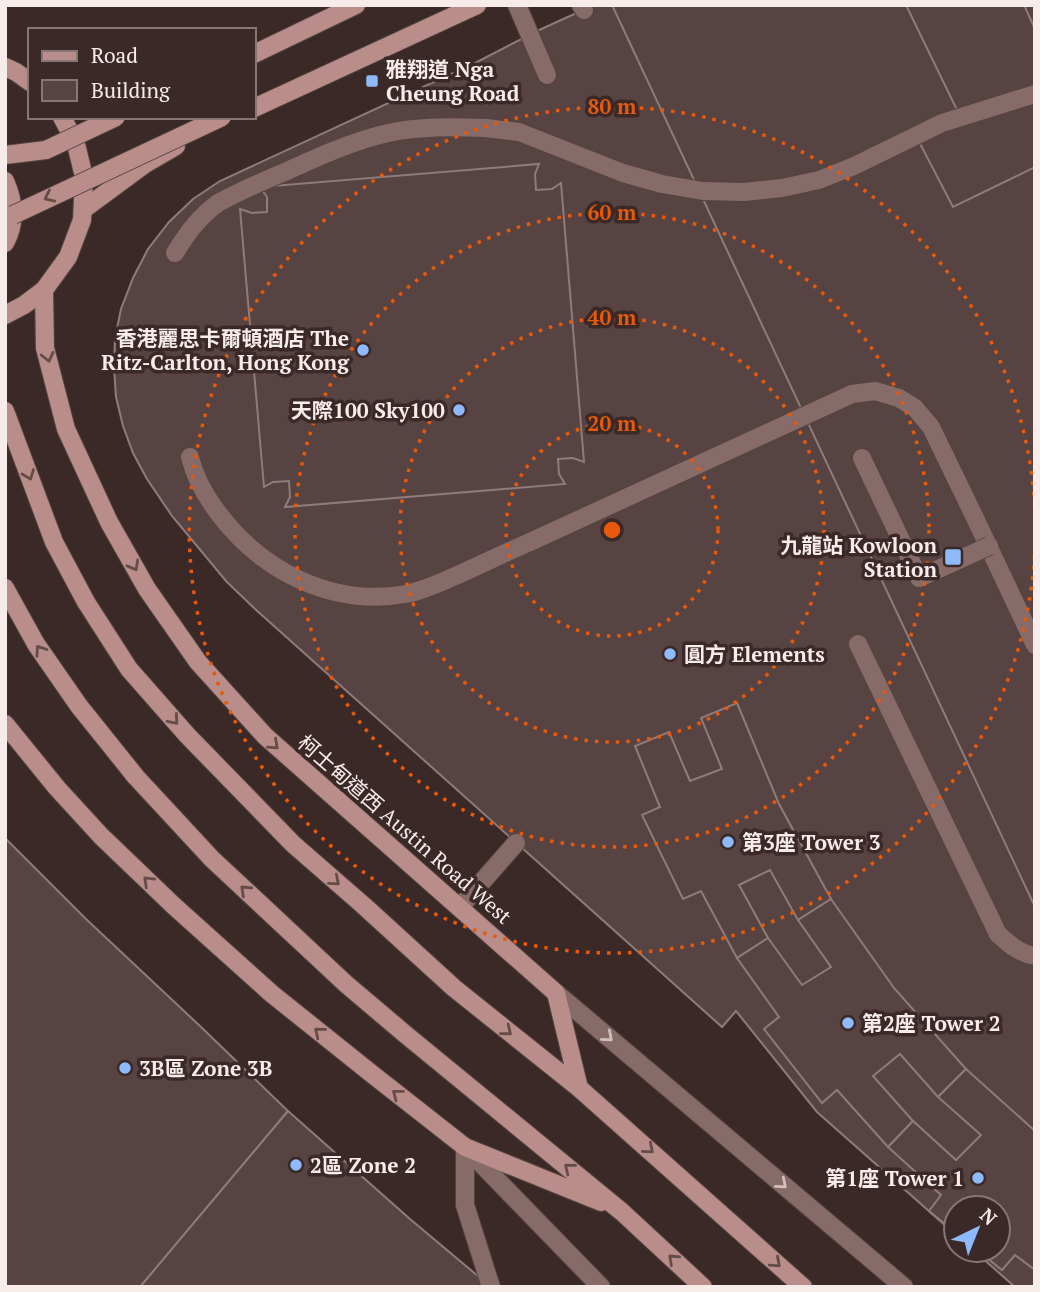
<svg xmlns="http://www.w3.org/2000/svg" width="1040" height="1292" viewBox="0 0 1040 1292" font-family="'PT Serif','Noto Sans TC',serif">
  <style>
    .building { fill: #574442; stroke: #8f7b79; stroke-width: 2 }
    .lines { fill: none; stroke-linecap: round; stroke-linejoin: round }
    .lane-casing { stroke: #554442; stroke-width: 20 }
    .street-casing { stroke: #554442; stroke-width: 20 }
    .secondary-casing { stroke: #554442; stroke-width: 20 }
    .lane { stroke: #876b69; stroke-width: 18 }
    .street { stroke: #876b69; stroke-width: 18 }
    .secondary { stroke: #b98d89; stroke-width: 18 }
    .lane-bridge-casing { stroke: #554442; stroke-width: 20; stroke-linecap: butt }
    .secondary-bridge-casing { stroke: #554442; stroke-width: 20; stroke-linecap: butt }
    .lane-bridge { stroke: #876b69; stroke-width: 18 }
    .secondary-bridge { stroke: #b98d89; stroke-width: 18 }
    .oneway { stroke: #664c49 }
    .oneway2 { stroke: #d0bfbe }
    .ring { fill: none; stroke: #e8590c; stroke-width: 3.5; stroke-dasharray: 3.5 7 }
    .poi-dot { fill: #8eb9fd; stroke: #3a2927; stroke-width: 2.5 }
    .labels { text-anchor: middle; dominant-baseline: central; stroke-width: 7; stroke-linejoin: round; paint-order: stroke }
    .poi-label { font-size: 21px; font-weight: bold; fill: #f8eceb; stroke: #3a2927; text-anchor: start }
    .street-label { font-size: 21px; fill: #f8eceb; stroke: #3a2927 }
    .centre { fill: #e8590c; stroke: #3a2927; stroke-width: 3.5 }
    .ring-label { font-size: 21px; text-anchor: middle; font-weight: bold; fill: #e8590c; stroke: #3a2927; stroke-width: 7; stroke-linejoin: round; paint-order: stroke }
  </style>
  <rect width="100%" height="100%" fill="#3a2927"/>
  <!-- building -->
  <g class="building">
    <path d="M 594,5 L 1035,5 L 1035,1287 L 1015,1287 L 973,1250 L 998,1250 L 998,1208 L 956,1208 L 956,1235 L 817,1112 L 736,1011 L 722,1027 L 255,609 L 226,581 L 172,516 L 147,479 L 133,453 L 123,426 L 116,397 L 114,368 L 115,338 L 121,309 L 133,278 L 148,249 L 169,222 L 193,199 L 220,181 L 477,62 L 537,31 Z"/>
    <path d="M 612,5 L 906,5 L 958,112 L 914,132 L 953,207 L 1035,167 L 1035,907 Z"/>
    <path d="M 1024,5 L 1035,5 L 1035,29 Z"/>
    <path d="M 539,164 L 535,174 L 536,190 L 552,189 L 561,183 L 584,462 L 573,458 L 558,459 L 559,474 L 565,484 L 285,507 L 290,497 L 289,481 L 273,482 L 264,487 L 240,209 L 252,213 L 267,212 L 267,197 L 260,187 Z"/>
    <path d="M 737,703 L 779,804 L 831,899 L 798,920 L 770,870 L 739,885 L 768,938 L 737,958 L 701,891 L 683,899 L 642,815 L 660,807 L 635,746 L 669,732 L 690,781 L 722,769 L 701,718 Z"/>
    <path d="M 5,838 L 86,919 L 200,1026 L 288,1111 L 140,1287 L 5,1287 Z"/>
    <path d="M 831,899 L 894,988 L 966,1069 L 938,1097 L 900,1054 L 873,1076 L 913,1121 L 888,1147 L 837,1090 L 822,1103 L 764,1029 L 779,1017 L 737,958 L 768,938 L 802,985 L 831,967 L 798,920 Z"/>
    <path d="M 966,1069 L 1035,1131 L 1035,1270 L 1015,1255 L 1002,1270 L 977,1250 L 998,1250 L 998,1208 L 956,1208 L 956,1233 L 929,1211 L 941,1195 L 888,1147 L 913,1121 L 956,1160 L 981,1135 L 938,1097 Z"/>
    <path d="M 288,1111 L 410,1219 L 491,1287 L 140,1287 Z"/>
  </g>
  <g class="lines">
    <!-- lane casing -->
    <g class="lane-casing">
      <g id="lane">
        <path d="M 517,5 L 547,75"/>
        <path d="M 581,5 L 584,10"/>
        <path d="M 175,253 C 188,232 198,218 218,203 C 240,191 263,181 287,171 C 320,156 353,141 388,133 C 420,126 453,127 486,128"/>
        <path d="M 190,457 C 195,478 206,497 219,514 C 263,572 333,607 406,594 C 426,590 444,581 462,573 C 484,563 507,552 530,542"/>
        <path d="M 976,520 L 1035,645"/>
        <path d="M 858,644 L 998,934"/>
        <path d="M 460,907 L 516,843"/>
        <path d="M 465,1147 L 465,1205 L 491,1287"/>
      </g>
    </g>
    <!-- street casing -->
    <g class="street-casing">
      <g id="street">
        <path d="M 556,993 L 904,1287"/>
        <path d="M 465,1147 L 601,1287"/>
      </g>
    </g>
    <!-- secondary casing -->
    <g class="secondary-casing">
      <g id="secondary">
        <path d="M 254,54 L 356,5"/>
        <path d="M 5,67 L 16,72 L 30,82"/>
        <path d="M 254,108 L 477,5"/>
        <path d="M 5,181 C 14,201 16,223 5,243"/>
        <path d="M 84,209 L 145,164 L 176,146"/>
        <path d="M 44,290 L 45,348 L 66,429 L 109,522 L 147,589 L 198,662 L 265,736 L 556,993 L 579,1088"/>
        <path d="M 5,315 L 24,305 L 44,290 L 68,257 L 82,220 L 84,177 L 76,144 L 62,117"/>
        <path d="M 5,411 L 54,542 L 86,602 L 129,669 L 187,735 L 293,844 L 363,905 L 454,988 L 579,1088 L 803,1287"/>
        <path d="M 5,588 L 36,644 L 79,706 L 136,777 L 212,859 L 346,984 L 405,1034 L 622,1212 L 703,1287"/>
        <path d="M 5,724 L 57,788 L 101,836 L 174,906 L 272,994 L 372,1074 L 465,1147 L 601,1202"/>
      </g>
    </g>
    <!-- lane -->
    <use href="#lane" class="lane"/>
    <!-- street -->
    <use href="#street" class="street"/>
    <!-- secondary -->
    <use href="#secondary" class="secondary"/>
    <!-- lane-bridge casing -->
    <g class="lane-bridge-casing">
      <g id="lane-bridge">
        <path d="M 486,128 L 519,132 L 623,173 L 662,184 L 703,191 L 744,192 L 782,188 L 819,180 L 854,166 L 942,123 L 1035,94"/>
        <path d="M 862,458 L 919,578 L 989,546"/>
        <path d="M 530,542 L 852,394 L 875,391 L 899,398 L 915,408 L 931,427 L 976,520"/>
        <path d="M 998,934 C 1010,945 1019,953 1035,956"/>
      </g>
    </g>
    <!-- secondary-bridge casing -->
    <g class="secondary-bridge-casing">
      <g id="secondary-bridge">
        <path d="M 5,155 L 46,150 L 116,117"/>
        <path d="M 13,215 L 222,117"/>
      </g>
    </g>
    <!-- lane-bridge -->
    <use href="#lane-bridge" class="lane-bridge"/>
    <!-- secondary-bridge -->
    <use href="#secondary-bridge" class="secondary-bridge"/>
  </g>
  <!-- one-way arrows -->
  <defs><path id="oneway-chevron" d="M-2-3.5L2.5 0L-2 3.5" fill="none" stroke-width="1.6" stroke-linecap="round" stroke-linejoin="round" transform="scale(1.75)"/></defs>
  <g class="oneway">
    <use href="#oneway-chevron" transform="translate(49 197) rotate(155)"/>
    <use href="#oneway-chevron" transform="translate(48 357) rotate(77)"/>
    <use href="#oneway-chevron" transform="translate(29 475) rotate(69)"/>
    <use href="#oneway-chevron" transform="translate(134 566) rotate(61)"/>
    <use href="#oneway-chevron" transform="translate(40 650) rotate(-124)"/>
    <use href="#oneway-chevron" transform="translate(174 720) rotate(49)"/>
    <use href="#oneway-chevron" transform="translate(274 745) rotate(42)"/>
    <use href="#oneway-chevron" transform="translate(148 881) rotate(-136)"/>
    <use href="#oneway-chevron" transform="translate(335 881) rotate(41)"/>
    <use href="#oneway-chevron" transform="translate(245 890) rotate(-137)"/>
    <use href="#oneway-chevron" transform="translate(507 1031) rotate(39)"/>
    <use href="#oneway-chevron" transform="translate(319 1032) rotate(-141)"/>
    <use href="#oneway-chevron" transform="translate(397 1094) rotate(-142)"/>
    <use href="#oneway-chevron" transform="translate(649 1149) rotate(41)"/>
    <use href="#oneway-chevron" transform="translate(569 1168) rotate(-141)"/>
    <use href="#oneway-chevron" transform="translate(673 1259) rotate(-137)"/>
    <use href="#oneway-chevron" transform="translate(776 1263) rotate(42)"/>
  </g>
  <g class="oneway2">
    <use href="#oneway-chevron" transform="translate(608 1037) rotate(41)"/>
    <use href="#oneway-chevron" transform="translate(782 1184) rotate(40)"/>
  </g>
  <!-- distance rings -->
  <g class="ring">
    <circle cx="612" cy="530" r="106"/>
    <circle cx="612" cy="530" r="212"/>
    <circle cx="612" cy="530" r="317"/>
    <path d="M1035 545A423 423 0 1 1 1035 515"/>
  </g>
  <!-- markers -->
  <g class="poi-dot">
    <rect x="365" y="74" width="14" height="14" rx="3.5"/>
    <circle cx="363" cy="350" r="7"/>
    <circle cx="459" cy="410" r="7"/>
    <rect x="944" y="548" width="18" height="18" rx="3.5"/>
    <circle cx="670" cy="654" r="7"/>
    <circle cx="728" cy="842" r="7"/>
    <circle cx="848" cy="1023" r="7"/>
    <circle cx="125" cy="1068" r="7"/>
    <circle cx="296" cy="1165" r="7"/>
    <circle cx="978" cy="1178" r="7"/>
  </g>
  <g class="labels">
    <!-- poi labels -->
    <g class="poi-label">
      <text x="386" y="69">雅翔道 Nga<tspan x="386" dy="24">Cheung Road</tspan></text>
      <text x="349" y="338" text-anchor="end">香港麗思卡爾頓酒店 The<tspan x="349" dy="24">Ritz-Carlton, Hong Kong</tspan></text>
      <text x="445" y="410" text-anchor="end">天際100 Sky100</text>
      <text x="937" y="545" text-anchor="end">九龍站 Kowloon<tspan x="937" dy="24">Station</tspan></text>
      <text x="684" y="654">圓方 Elements</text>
      <text x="742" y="842">第3座 Tower 3</text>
      <text x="862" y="1023">第2座 Tower 2</text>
      <text x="139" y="1068">3B區 Zone 3B</text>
      <text x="310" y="1165">2區 Zone 2</text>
      <text x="964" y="1178" text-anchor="end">第1座 Tower 1</text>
    </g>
    <!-- street labels -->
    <g class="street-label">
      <text transform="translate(405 829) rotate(41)">柯士甸道西 Austin Road West</text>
    </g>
  </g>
  <circle cx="612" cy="530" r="10" class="centre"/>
  <g class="ring-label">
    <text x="612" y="114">80 m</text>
    <text x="612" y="220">60 m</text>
    <text x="612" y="325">40 m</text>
    <text x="612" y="431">20 m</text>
  </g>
  <!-- border -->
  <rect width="1040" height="1292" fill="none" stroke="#f8eceb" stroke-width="14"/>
  <!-- legend -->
  <rect x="28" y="28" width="228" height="91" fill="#3a2927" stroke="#867775" stroke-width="2"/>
  <rect x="42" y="51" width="35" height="10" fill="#b98d89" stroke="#867775" stroke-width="2"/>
  <text x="91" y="63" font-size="21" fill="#f8eceb">Road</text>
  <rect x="42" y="80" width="35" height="21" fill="#574442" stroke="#867775" stroke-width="2"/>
  <text x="91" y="98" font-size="21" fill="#f8eceb">Building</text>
  <!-- north arrow -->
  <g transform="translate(977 1229) rotate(43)"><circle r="33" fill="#3a2927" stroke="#867775" stroke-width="2"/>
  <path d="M0-5L12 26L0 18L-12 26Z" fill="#8eb9fd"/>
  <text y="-10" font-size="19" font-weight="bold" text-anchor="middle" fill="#f8eceb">N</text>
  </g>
</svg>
